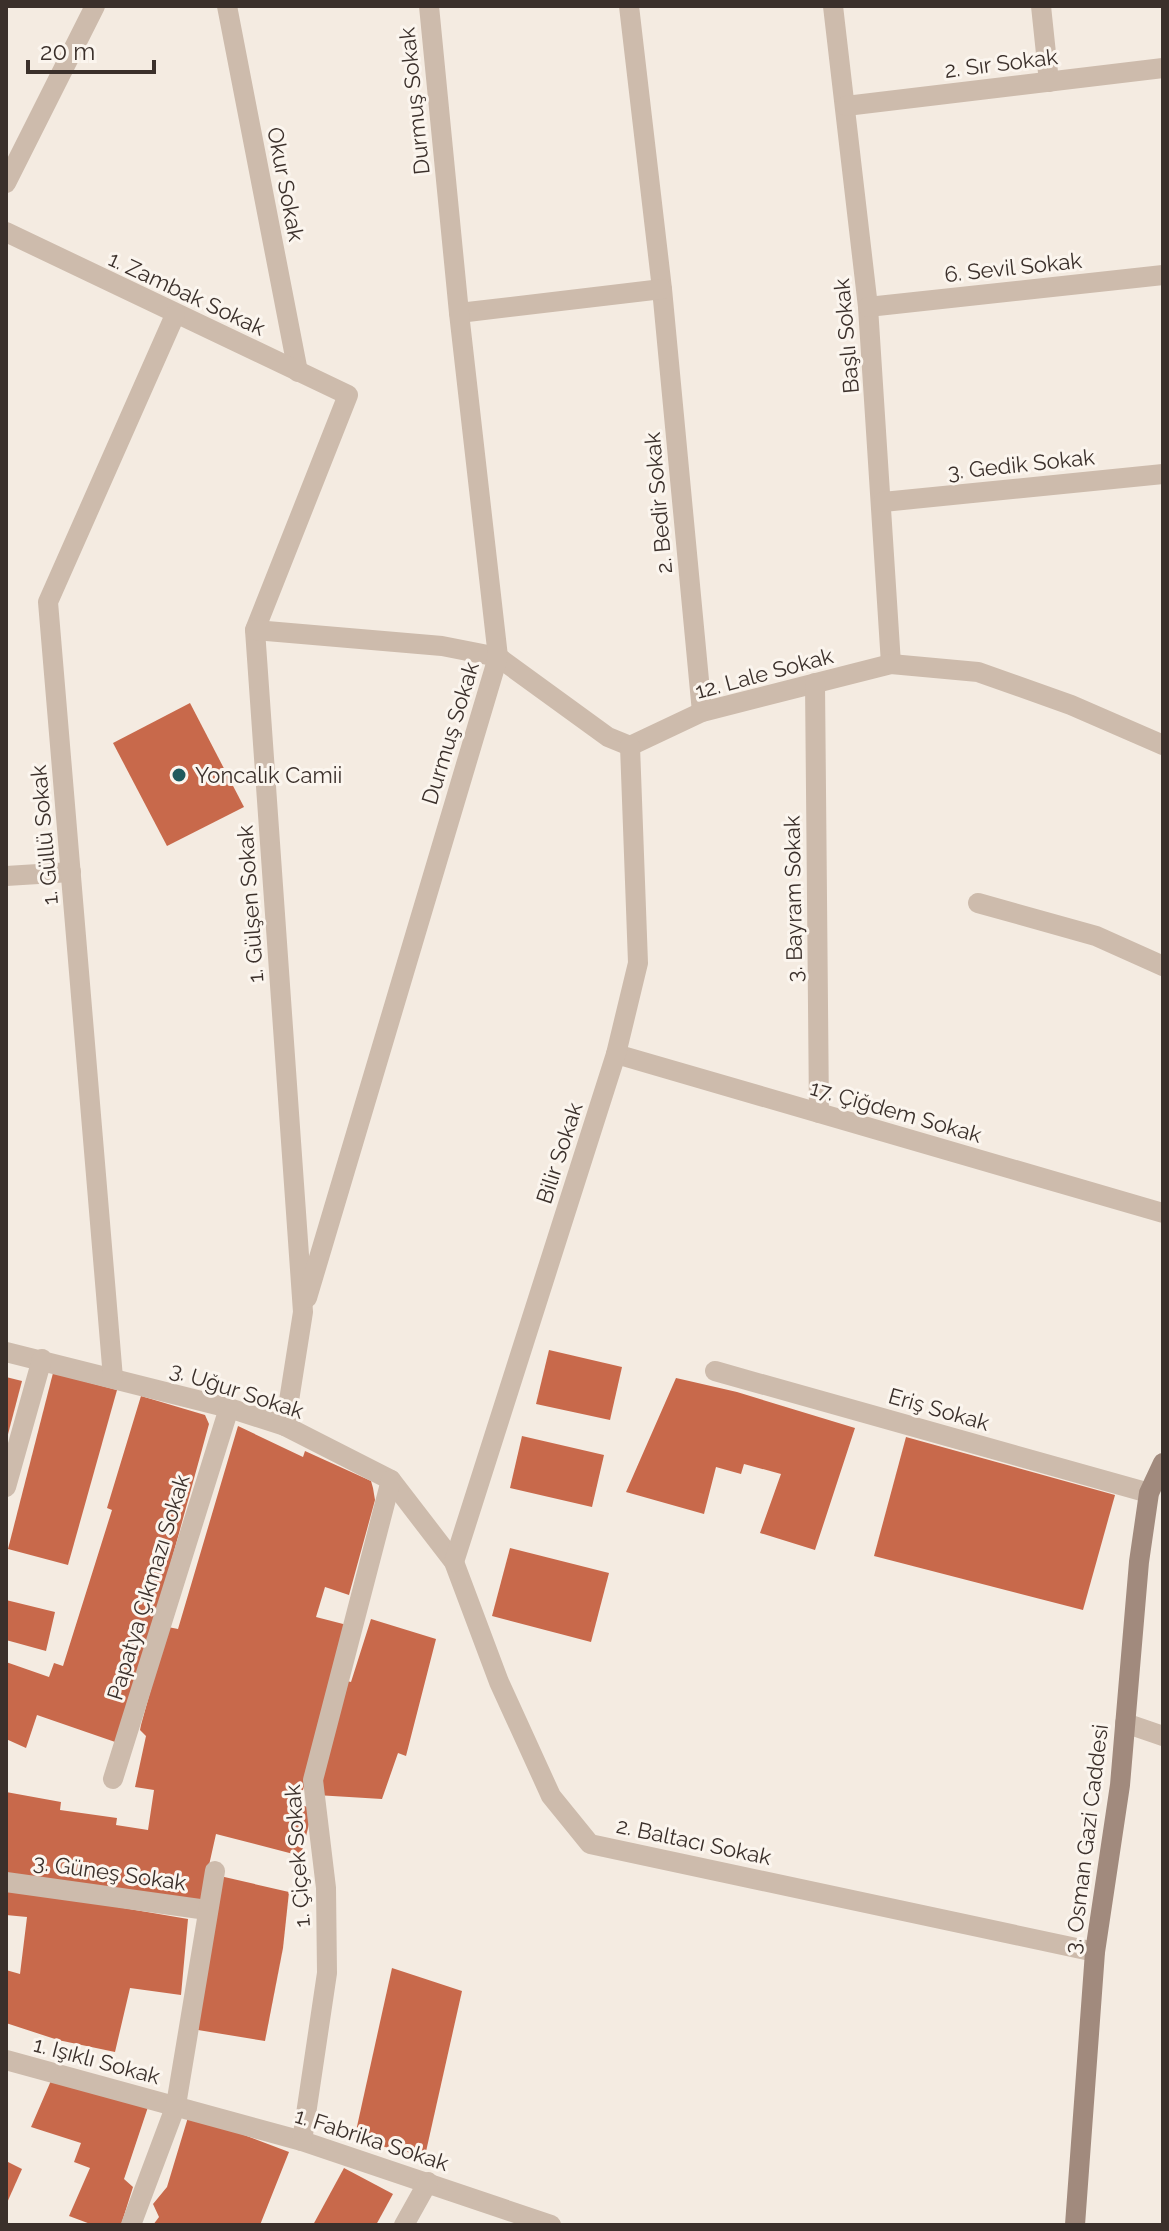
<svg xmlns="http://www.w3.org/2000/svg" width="1169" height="2231" viewBox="0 0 1169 2231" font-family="Raleway,sans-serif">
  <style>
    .building { fill: #c8694b }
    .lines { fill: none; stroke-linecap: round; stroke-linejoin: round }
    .street { stroke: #cdbbac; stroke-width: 20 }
    .secondary { stroke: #a18a7d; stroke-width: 20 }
    .poi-dot { fill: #1f5a5e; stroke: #fbf5ee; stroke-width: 3 }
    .labels { text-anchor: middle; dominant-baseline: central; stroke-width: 6; stroke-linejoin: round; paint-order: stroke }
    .street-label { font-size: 22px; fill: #3b302b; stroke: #fbf5ee }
    .poi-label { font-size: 22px; fill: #3b302b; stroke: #fbf5ee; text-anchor: start }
  </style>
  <rect width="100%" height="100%" fill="#f4ebe1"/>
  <!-- building -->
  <g class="building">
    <path d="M 190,703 L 244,807 L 167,846 L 113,743 Z"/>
    <path d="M 549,1350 L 622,1367 L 610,1420 L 536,1404 Z"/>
    <path d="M 53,1373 L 117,1390 L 68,1565 L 8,1549 Z"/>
    <path d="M 6,1377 L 22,1381 L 7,1438 L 6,1438 Z"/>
    <path d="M 676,1378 L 737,1392 L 855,1428 L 815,1550 L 760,1533 L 781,1474 L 744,1464 L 741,1474 L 716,1467 L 704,1514 L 626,1492 Z"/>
    <path d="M 141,1396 L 205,1415 L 209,1424 L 121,1744 L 37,1715 L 26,1748 L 6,1739 L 6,1662 L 49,1677 L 54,1663 L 63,1666 L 112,1510 L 107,1508 Z"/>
    <path d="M 238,1426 L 303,1457 L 305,1451 L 371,1481 L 373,1488 L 375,1500 L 349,1595 L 325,1587 L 316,1617 L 347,1625 L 299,1805 L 313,1808 L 301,1856 L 216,1834 L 201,1901 L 6,1873 L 6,1792 L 61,1802 L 60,1810 L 117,1818 L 116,1825 L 148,1830 L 154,1790 L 135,1787 L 146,1736 L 140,1730 L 141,1725 L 168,1627 L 178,1629 Z"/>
    <path d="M 522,1436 L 604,1455 L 592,1507 L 510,1488 Z"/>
    <path d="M 906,1437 L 1115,1495 L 1083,1610 L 874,1556 Z"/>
    <path d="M 510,1548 L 609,1573 L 591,1642 L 492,1616 Z"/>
    <path d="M 6,1600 L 55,1612 L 46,1651 L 6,1640 Z"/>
    <path d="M 371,1619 L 436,1639 L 406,1756 L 398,1753 L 382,1799 L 316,1795 L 342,1680 L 351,1682 Z"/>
    <path d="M 220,1876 L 289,1892 L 283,1948 L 265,2041 L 198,2030 Z"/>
    <path d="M 6,1888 L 188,1919 L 181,1995 L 130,1988 L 115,2052 L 58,2040 L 6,2023 L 6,1970 L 20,1974 L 27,1917 L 6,1915 Z"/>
    <path d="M 392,1968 L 462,1991 L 425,2156 L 354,2140 Z"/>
    <path d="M 53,2076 L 149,2104 L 124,2179 L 133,2187 L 121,2225 L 93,2225 L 69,2216 L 90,2168 L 74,2162 L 81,2143 L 31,2127 Z"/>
    <path d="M 189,2114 L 289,2152 L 260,2225 L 153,2225 L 159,2217 L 153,2204 L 167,2187 Z"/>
    <path d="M 6,2161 L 22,2169 L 6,2205 Z"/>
    <path d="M 344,2168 L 393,2194 L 376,2225 L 313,2225 Z"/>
  </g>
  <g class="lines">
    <!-- street -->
    <g class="street">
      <path d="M 227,6 L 298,372"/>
      <path d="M 629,6 L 662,289 L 702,712"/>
      <path d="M 833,6 L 868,307 L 891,664"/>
      <path d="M 1041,6 L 1049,82"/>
      <path d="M 846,106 L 1163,68"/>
      <path d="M 6,183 L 95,6"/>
      <path d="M 6,232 L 348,395 L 255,630 L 303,1312 L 285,1426"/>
      <path d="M 868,307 L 1163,275"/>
      <path d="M 459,313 L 662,289"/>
      <path d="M 883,502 L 1163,474"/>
      <path d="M 255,630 L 442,646 L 498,657 L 608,737 L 630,746 L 702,712 L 891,664 L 978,672 L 1071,705 L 1163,745"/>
      <path d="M 815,683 L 819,1113"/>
      <path d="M 6,876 L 71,872"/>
      <path d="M 978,903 L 1096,936 L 1163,966"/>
      <path d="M 616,1054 L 1163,1213"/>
      <path d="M 307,1298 L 498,657 L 459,313 L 429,6"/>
      <path d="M 6,1352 L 229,1408 L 285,1426 L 391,1480 L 454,1562 L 499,1682 L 551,1796 L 590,1844 L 1095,1952"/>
      <path d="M 715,1371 L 1149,1493"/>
      <path d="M 113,1378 L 48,602 L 175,315"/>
      <path d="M 6,1487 L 42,1359"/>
      <path d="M 454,1562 L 616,1054 L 638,963 L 630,746"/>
      <path d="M 1125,1723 L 1163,1736"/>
      <path d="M 113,1779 L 229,1408"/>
      <path d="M 6,1882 L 207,1910"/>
      <path d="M 6,2060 L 302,2141 L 551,2225"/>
      <path d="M 302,2141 L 327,1973 L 326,1888 L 313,1780 L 391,1480"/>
      <path d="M 131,2225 L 176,2105 L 215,1871"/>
      <path d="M 404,2225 L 428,2182"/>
    </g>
    <!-- secondary -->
    <path class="secondary" d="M 1075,2225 L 1095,1952 L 1120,1785 L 1139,1562 L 1149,1493 L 1163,1463"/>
  </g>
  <!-- markers -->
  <circle class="poi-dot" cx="179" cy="775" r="8"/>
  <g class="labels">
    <!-- street labels -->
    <g class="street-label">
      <text transform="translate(1001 63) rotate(-7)">2. Sır Sokak</text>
      <text transform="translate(414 101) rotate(-96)">Durmuş Sokak</text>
      <text transform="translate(286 184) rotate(79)">Okur Sokak</text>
      <text transform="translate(1013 267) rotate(-6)">6. Sevil Sokak</text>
      <text transform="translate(187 293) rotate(25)">1. Zambak Sokak</text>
      <text transform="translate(846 336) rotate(-95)">Başlı Sokak</text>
      <text transform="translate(1021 464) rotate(-6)">3. Gedik Sokak</text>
      <text transform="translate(658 503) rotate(-95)">2. Bedir Sokak</text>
      <text transform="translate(764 673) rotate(-15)">12. Lale Sokak</text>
      <text transform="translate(450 733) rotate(-73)">Durmuş Sokak</text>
      <text transform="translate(44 835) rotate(-95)">1. Güllü Sokak</text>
      <text transform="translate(793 899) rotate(-91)">3. Bayram Sokak</text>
      <text transform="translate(250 904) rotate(-94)">1. Gülşen Sokak</text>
      <text transform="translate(896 1111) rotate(16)">17. Çiğdem Sokak</text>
      <text transform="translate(559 1153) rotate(-72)">Bilir Sokak</text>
      <text transform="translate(237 1390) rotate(18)">3. Uğur Sokak</text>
      <text transform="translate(939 1409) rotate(16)">Eriş Sokak</text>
      <text transform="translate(148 1587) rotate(-73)">Papatya Çıkmazı Sokak</text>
      <text transform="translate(1086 1839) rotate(-83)">3. Osman Gazi Caddesi</text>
      <text transform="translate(694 1841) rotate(12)">2. Baltacı Sokak</text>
      <text transform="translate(297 1856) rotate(-94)">1. Çiçek Sokak</text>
      <text transform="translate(110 1872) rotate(8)">3. Güneş Sokak</text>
      <text transform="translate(97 2060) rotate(15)">1. Işıklı Sokak</text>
      <text transform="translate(372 2139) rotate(18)">1. Fabrika Sokak</text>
    </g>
    <!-- poi labels -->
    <g class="poi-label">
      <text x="195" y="775">Yoncalık Camii</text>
    </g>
  </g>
  <!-- border -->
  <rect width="1169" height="2231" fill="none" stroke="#3b302b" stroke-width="16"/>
  <!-- scale -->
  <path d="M28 60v12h126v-12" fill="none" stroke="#3b302b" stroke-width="4"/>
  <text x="40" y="60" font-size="24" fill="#3b302b" stroke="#fbf5ee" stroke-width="6" paint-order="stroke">20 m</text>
</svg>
